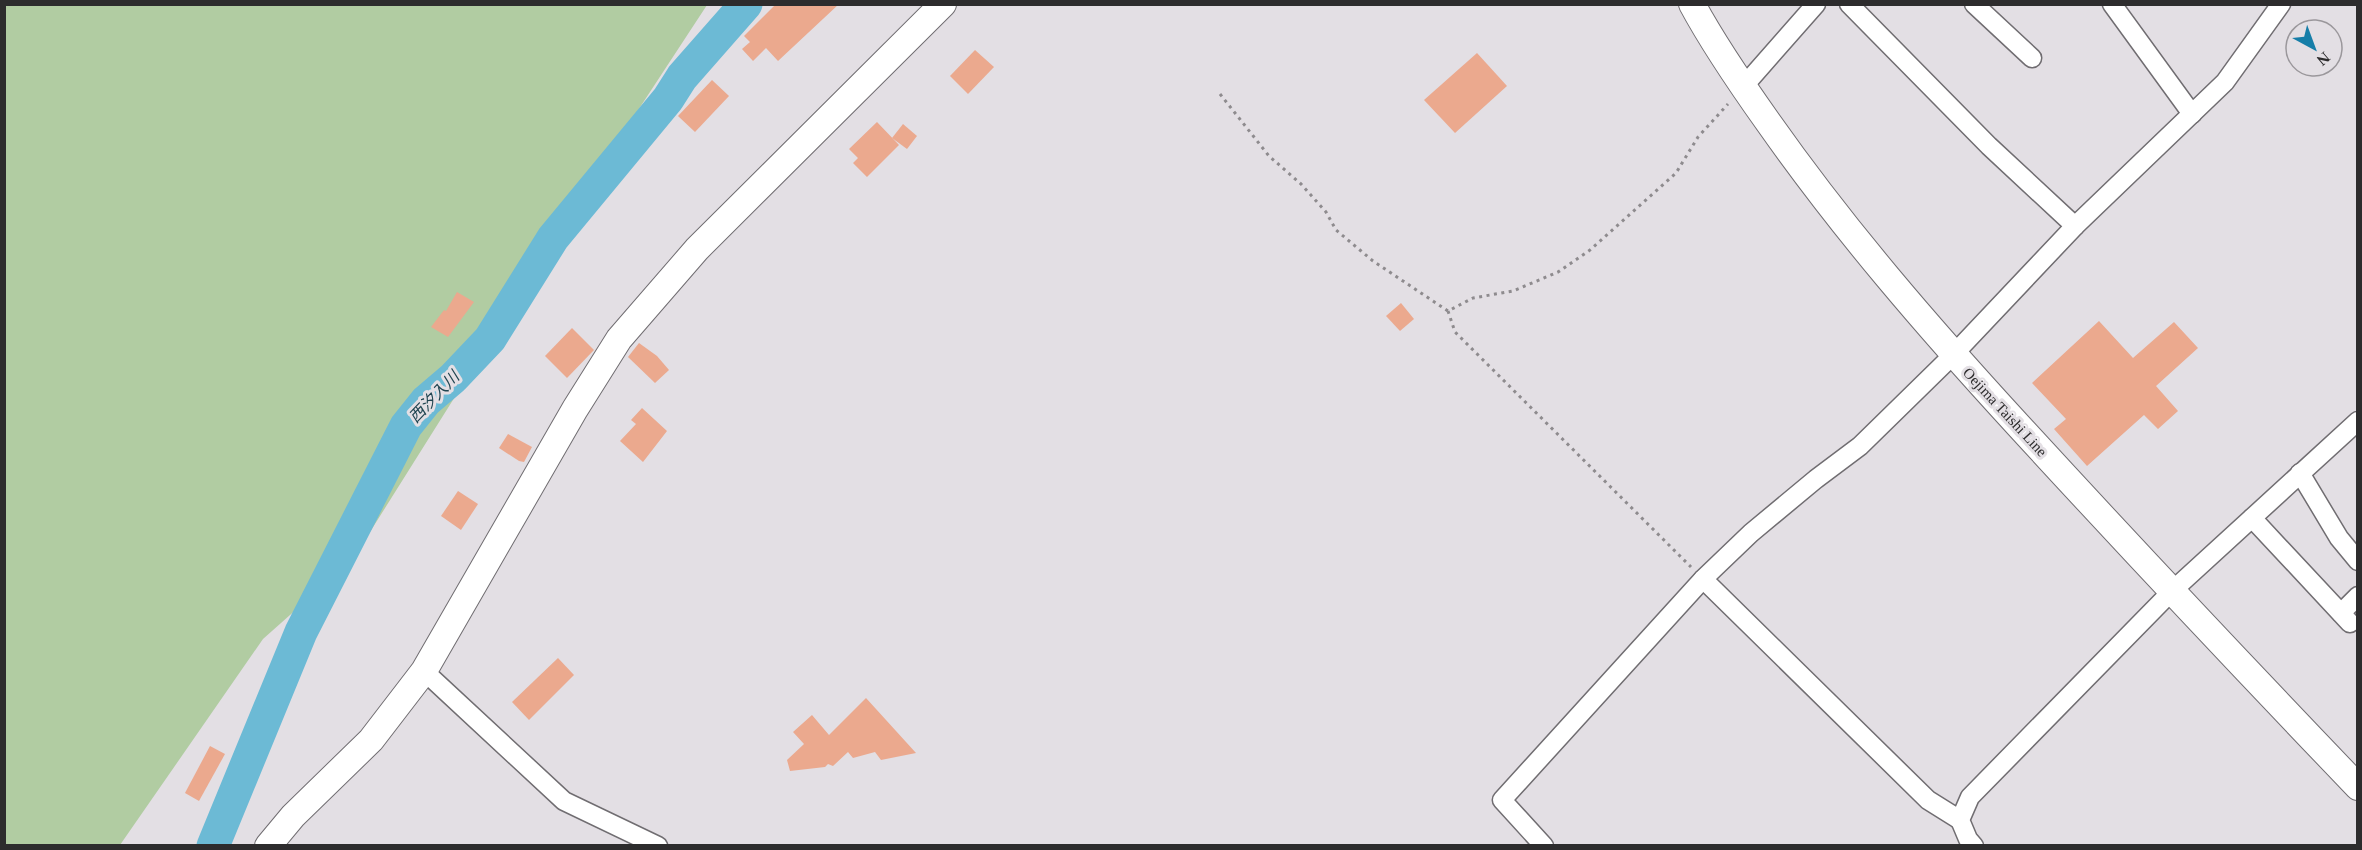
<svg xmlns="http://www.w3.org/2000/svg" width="2362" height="850" viewBox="0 0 2362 850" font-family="'Times New Roman','Noto Sans JP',serif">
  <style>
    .green { fill: #b1cca2 }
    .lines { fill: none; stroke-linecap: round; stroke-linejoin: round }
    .river { stroke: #6cbad5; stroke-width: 33 }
    .building { fill: #eba98e }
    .street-casing { stroke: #706d71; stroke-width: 21 }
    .secondary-casing { stroke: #706d71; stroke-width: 28 }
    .path { stroke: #8e8b8e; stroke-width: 3; stroke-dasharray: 3 4.5; stroke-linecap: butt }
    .street { stroke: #fff; stroke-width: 18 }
    .secondary { stroke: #fff; stroke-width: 26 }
    .labels { text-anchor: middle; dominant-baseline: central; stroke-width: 6; stroke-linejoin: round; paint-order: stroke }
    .street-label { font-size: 15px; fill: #2d2c2d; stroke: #e3dfe4 }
    .water-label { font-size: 16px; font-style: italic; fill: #204551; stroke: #e3dfe4 }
  </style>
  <rect width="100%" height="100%" fill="#e3dfe4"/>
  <!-- green -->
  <path class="green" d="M 5,5 L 707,5 L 566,220 L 353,559 L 263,639 L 120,845 L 5,846 Z"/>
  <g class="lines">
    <!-- river -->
    <path class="river" d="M 213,846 L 301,632 L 406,426 L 426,401 L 453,378 L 490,339 L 553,238 L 668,99 L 682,77 L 746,4"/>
  </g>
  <!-- building -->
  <g class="building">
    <path d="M 776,4 L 839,4 L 778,61 L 766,48 L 753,61 L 742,49 L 750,42 L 744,36 Z"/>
    <path d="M 975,50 L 994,67 L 968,94 L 950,76 Z"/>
    <path d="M 1477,53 L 1507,86 L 1455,133 L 1424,100 Z"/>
    <path d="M 712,80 L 729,96 L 695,132 L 678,116 Z"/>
    <path d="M 877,122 L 899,145 L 867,177 L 853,163 L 858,158 L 849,149 Z"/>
    <path d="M 903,124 L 917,136 L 907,149 L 892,138 Z"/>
    <path d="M 457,292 L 474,302 L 448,337 L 431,327 L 444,310 L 446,311 Z"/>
    <path d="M 1401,303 L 1414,319 L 1400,331 L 1386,316 Z"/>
    <path d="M 2099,321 L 2133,358 L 2174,322 L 2198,348 L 2156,386 L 2178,411 L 2158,429 L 2144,415 L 2087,466 L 2054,429 L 2066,419 L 2032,383 Z"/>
    <path d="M 572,328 L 594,350 L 567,378 L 545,356 Z"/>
    <path d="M 639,343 L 657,356 L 669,370 L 655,383 L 628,357 Z"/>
    <path d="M 642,408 L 667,431 L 643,462 L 620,441 L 636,424 L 631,420 Z"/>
    <path d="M 508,434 L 532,447 L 524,462 L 519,461 L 499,448 Z"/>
    <path d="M 458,491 L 478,504 L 461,530 L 441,516 Z"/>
    <path d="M 558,658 L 574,675 L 529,720 L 512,702 Z"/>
    <path d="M 866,698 L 916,753 L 881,760 L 875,752 L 853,758 L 848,752 L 833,766 L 828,764 L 825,767 L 790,771 L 787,760 L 804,744 L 793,732 L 812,715 L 829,735 Z"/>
    <path d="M 210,746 L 225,754 L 199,801 L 185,793 Z"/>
  </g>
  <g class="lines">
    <!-- street casing -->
    <g class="street-casing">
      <g id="street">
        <path d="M 1849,4 L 1989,146 L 2075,226"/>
        <path d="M 1974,4 L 2032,58"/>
        <path d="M 2112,4 L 2192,114"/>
        <path d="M 1743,87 L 1816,4"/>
        <path d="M 2300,473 L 2339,538 L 2358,561"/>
        <path d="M 2252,518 L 2350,623"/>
        <path d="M 1703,579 L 1928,800 L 1960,820"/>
        <path d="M 2341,613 L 2358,596"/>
        <path d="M 424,671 L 564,801 L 658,846"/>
        <path d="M 1544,846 L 1502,800 L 1703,579 L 1751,533 L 1816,479 L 1860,446 L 1953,355 L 2075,226 L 2225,82 L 2281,4"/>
        <path d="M 1974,846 L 1968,839 L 1960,820 L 1970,797 L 2171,592 L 2358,421"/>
      </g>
    </g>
    <!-- secondary casing -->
    <g class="secondary-casing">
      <g id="secondary">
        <path d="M 1692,4 C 1714,45 1741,84 1768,122 C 1844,230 1928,327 2018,425 C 2130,547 2243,667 2358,787"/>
        <path d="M 268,846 L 293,816 L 371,740 L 424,671 L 575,409 L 619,339 L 697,249 L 943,4"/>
      </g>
    </g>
    <!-- path -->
    <g class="path">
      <path d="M 1220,94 L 1269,156 L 1301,184 L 1326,212 L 1336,230 L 1373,261 L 1448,311 L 1473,298 L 1513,291 L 1558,272 L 1590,250 L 1676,173 L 1698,137 L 1728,104"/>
      <path d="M 1448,311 L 1455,332 L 1691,567"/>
    </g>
    <!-- street -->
    <use href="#street" class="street"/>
    <!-- secondary -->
    <use href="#secondary" class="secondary"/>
  </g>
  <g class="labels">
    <!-- street labels -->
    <g class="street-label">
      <text transform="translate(2005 412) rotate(47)">Oejima Taishi Line</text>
    </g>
    <!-- water labels -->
    <g class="water-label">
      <text transform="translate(434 397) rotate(-46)">西汐入川</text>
    </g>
  </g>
  <!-- border -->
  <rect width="2362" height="850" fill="none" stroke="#2d2c2d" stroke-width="12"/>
  <!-- north arrow -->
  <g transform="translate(2314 48) rotate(139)"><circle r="28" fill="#e3dfe4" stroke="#9a979b" stroke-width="1.5"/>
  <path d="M0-4.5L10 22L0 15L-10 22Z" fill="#167ea8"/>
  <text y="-9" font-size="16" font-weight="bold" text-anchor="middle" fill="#2d2c2d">N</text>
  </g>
</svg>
